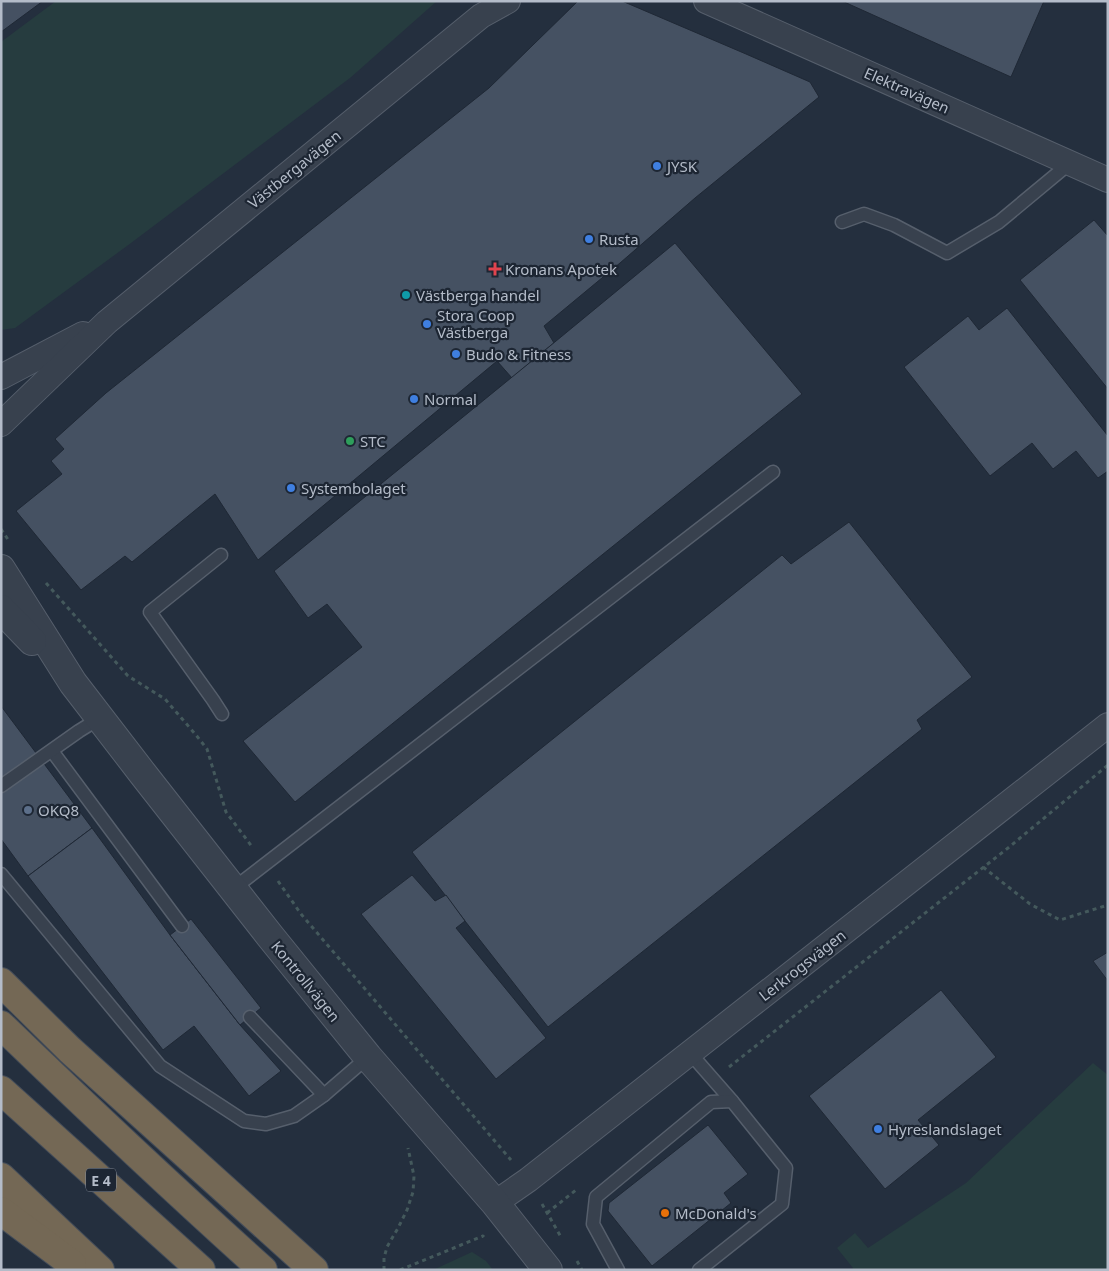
<svg xmlns="http://www.w3.org/2000/svg" width="1109" height="1271" viewBox="0 0 1109 1271" font-family="'Noto Sans',sans-serif">
  <style>
    .green { fill: #263c3f }
    .building { fill: #455162; stroke: #1f2835 }
    .lines { fill: none; stroke-linecap: round; stroke-linejoin: round }
    .service-casing { stroke: #565f6c; stroke-width: 15 }
    .minor-casing { stroke: #565f6c; stroke-width: 26 }
    .tertiary-casing { stroke: #565f6c; stroke-width: 30 }
    .motorway-casing { stroke: #434c59; stroke-width: 30 }
    .path { stroke: #44595c; stroke-width: 3; stroke-dasharray: 4 4; stroke-linecap: butt }
    .service { stroke: #38414e; stroke-width: 12 }
    .minor { stroke: #38414e; stroke-width: 24 }
    .tertiary { stroke: #38414e; stroke-width: 28 }
    .motorway { stroke: #746855; stroke-width: 28 }
    .shop-dot { fill: #3f7fe0; stroke: #1d2633; stroke-width: 2 }
    .health-dot { fill: #e0444e; stroke: #1d2633; stroke-width: 2 }
    .culture-dot { fill: #0f9aa8; stroke: #1d2633; stroke-width: 2 }
    .leisure-dot { fill: #2e9e5b; stroke: #1d2633; stroke-width: 2 }
    .service-dot { fill: #5c6f8a; stroke: #1d2633; stroke-width: 2 }
    .food-dot { fill: #e8710a; stroke: #1d2633; stroke-width: 2 }
    .labels { text-anchor: middle; dominant-baseline: central; stroke-width: 4.5; stroke-linejoin: round; paint-order: stroke }
    .shield { fill: #1d2633; stroke: #878f9c; stroke-width: 1 }
    .shield-label { font-size: 14px; font-weight: bold; fill: #b4bcc9 }
    .street-label { font-size: 15px; fill: #b4bcc9; stroke: #1d2633 }
    .poi-label { font-size: 15px; fill: #b4bcc9; stroke: #1d2633; text-anchor: start }
  </style>
  <rect width="100%" height="100%" fill="#242f3e"/>
  <!-- green -->
  <g class="green">
    <path d="M 56,1 L 437,1 L 350,78 L 131,243 L 15,328 L 1,330 L 1,42 Z"/>
    <path d="M 1093,1063 L 1108,1075 L 1108,1270 L 852,1270 L 853,1268 L 837,1248 L 855,1233 L 868,1248 L 966,1183 Z"/>
    <path d="M 472,1252 L 486,1261 L 493,1270 L 433,1270 Z"/>
  </g>
  <!-- building -->
  <g class="building">
    <path d="M 1,1 L 43,1 L 1,32 Z"/>
    <path d="M 578,1 L 622,1 L 746,54 L 810,82 L 819,97 L 695,198 L 620,263 L 544,326 L 554,343 L 533,360 L 512,378 L 497,361 L 258,560 L 215,494 L 132,562 L 125,556 L 81,590 L 16,511 L 62,474 L 51,461 L 64,449 L 55,439 L 106,393 L 489,88 Z"/>
    <path d="M 842,1 L 1044,1 L 1011,77 Z"/>
    <path d="M 1094,220 L 1108,236 L 1108,389 L 1020,280 Z"/>
    <path d="M 675,243 L 802,394 L 295,802 L 243,741 L 362,647 L 327,604 L 308,618 L 274,571 L 533,360 Z"/>
    <path d="M 1007,308 L 1108,436 L 1108,471 L 1098,478 L 1076,451 L 1053,469 L 1032,443 L 990,476 L 904,367 L 968,316 L 979,330 Z"/>
    <path d="M 849,522 L 972,677 L 917,720 L 922,729 L 548,1027 L 465,921 L 412,852 L 782,555 L 791,564 Z"/>
    <path d="M 1,706 L 92,828 L 28,876 L 1,839 Z"/>
    <path d="M 92,828 L 170,935 L 240,1025 L 281,1071 L 249,1096 L 194,1026 L 163,1050 L 28,876 Z"/>
    <path d="M 412,875 L 435,901 L 446,895 L 465,921 L 456,928 L 546,1038 L 496,1079 L 361,914 Z"/>
    <path d="M 191,919 L 261,1008 L 240,1025 L 170,935 Z"/>
    <path d="M 1108,952 L 1108,981 L 1093,961 Z"/>
    <path d="M 941,990 L 996,1057 L 918,1120 L 939,1145 L 885,1189 L 809,1096 Z"/>
    <path d="M 708,1125 L 748,1174 L 724,1193 L 731,1203 L 652,1266 L 608,1211 L 609,1203 Z"/>
  </g>
  <g class="lines">
    <!-- service casing -->
    <g class="service-casing">
      <g id="service">
        <path d="M 842,222 L 864,214 L 894,225 L 947,253 L 999,222 L 1070,163"/>
        <path d="M 221,555 L 150,612 L 213,700 L 222,714"/>
        <path d="M 52,751 L 182,926"/>
        <path d="M 1,786 L 79,731 L 100,718"/>
        <path d="M 1,874 L 160,1066 L 244,1121 L 266,1124 L 294,1116 L 324,1095 L 368,1057"/>
        <path d="M 233,889 L 773,472"/>
        <path d="M 250,1017 L 324,1095"/>
        <path d="M 690,1053 L 732,1101"/>
        <path d="M 618,1270 L 593,1224 L 596,1197 L 711,1102 L 732,1101 L 786,1168 L 782,1204 L 699,1270"/>
      </g>
    </g>
    <!-- minor casing -->
    <g class="minor-casing">
      <g id="minor">
        <path d="M 706,1 L 1108,180"/>
        <path d="M 1,377 L 83,334"/>
        <path d="M 1,424 L 107,322 L 481,16 L 508,1"/>
        <path d="M 495,1203 L 528,1180 L 1108,725"/>
      </g>
    </g>
    <!-- tertiary casing -->
    <g class="tertiary-casing">
      <g id="tertiary">
        <path d="M 1,569 L 73,683 L 143,774 L 270,936 L 368,1057 L 495,1203 L 548,1270"/>
        <path d="M 1,609 L 32,641"/>
      </g>
    </g>
    <!-- motorway casing -->
    <g class="motorway-casing">
      <g id="motorway">
        <path d="M 1,982 L 70,1050 L 314,1270"/>
        <path d="M 1,1025 C 87,1108 174,1190 263,1270"/>
        <path d="M 1,1090 L 201,1270"/>
        <path d="M 1,1177 L 100,1270"/>
        <path d="M 1,1211 L 72,1264"/>
      </g>
    </g>
    <!-- path -->
    <g class="path">
      <path d="M 1,529 L 9,541"/>
      <path d="M 46,583 L 128,676 L 165,699 L 196,735 L 207,749 L 226,812 L 253,848"/>
      <path d="M 983,867 L 1030,904 L 1060,920 L 1108,905"/>
      <path d="M 278,881 L 301,914 L 511,1160"/>
      <path d="M 729,1067 L 1008,848 L 1108,765"/>
      <path d="M 542,1204 L 561,1237"/>
      <path d="M 547,1213 L 576,1190"/>
      <path d="M 577,1261 L 582,1270"/>
      <path d="M 384,1270 L 384,1258 L 387,1247 L 398,1228 L 407,1210 L 413,1192 L 414,1176 L 408,1148"/>
      <path d="M 400,1270 L 483,1236 L 484,1237"/>
    </g>
    <!-- service -->
    <use href="#service" class="service"/>
    <!-- minor -->
    <use href="#minor" class="minor"/>
    <!-- tertiary -->
    <use href="#tertiary" class="tertiary"/>
    <!-- motorway -->
    <use href="#motorway" class="motorway"/>
  </g>
  <!-- markers -->
  <g class="shop-dot">
    <circle cx="657" cy="166" r="5"/>
    <circle cx="589" cy="239" r="5"/>
    <circle cx="427" cy="324" r="5"/>
    <circle cx="456" cy="354" r="5"/>
    <circle cx="414" cy="399" r="5"/>
    <circle cx="291" cy="488" r="5"/>
    <circle cx="878" cy="1129" r="5"/>
  </g>
  <path class="health-dot" d="M492.5 261.5h5v5h5v5h-5v5h-5v-5h-5v-5h5z"/>
  <circle class="culture-dot" cx="406" cy="295" r="5"/>
  <circle class="leisure-dot" cx="350" cy="441" r="5"/>
  <circle class="service-dot" cx="28" cy="810" r="5"/>
  <circle class="food-dot" cx="665" cy="1213" r="5"/>
  <g class="labels">
    <!-- shield labels -->
    <rect class="shield" x="86" y="1168.5" width="30" height="23" rx="4"/>
    <g class="shield-label">
      <text x="101" y="1180">E 4</text>
    </g>
    <!-- street labels -->
    <g class="street-label">
      <text transform="translate(907 90) rotate(24)">Elektravägen</text>
      <text transform="translate(294 169) rotate(-39)">Västbergavägen</text>
      <text transform="translate(802 965) rotate(-38)">Lerkrogsvägen</text>
      <text transform="translate(306 981) rotate(51)">Kontrollvägen</text>
    </g>
    <!-- poi labels -->
    <g class="poi-label">
      <text x="667" y="166">JYSK</text>
      <text x="599" y="239">Rusta</text>
      <text x="505" y="269">Kronans Apotek</text>
      <text x="416" y="295">Västberga handel</text>
      <text x="437" y="315">Stora Coop<tspan x="437" dy="17">Västberga</tspan></text>
      <text x="466" y="354">Budo &amp; Fitness</text>
      <text x="424" y="399">Normal</text>
      <text x="360" y="441">STC</text>
      <text x="301" y="488">Systembolaget</text>
      <text x="38" y="810">OKQ8</text>
      <text x="888" y="1129">Hyreslandslaget</text>
      <text x="675" y="1213">McDonald's</text>
    </g>
  </g>
  <!-- border -->
  <rect width="1109" height="1271" fill="none" stroke="#b4bcc9" stroke-width="5"/>
</svg>
